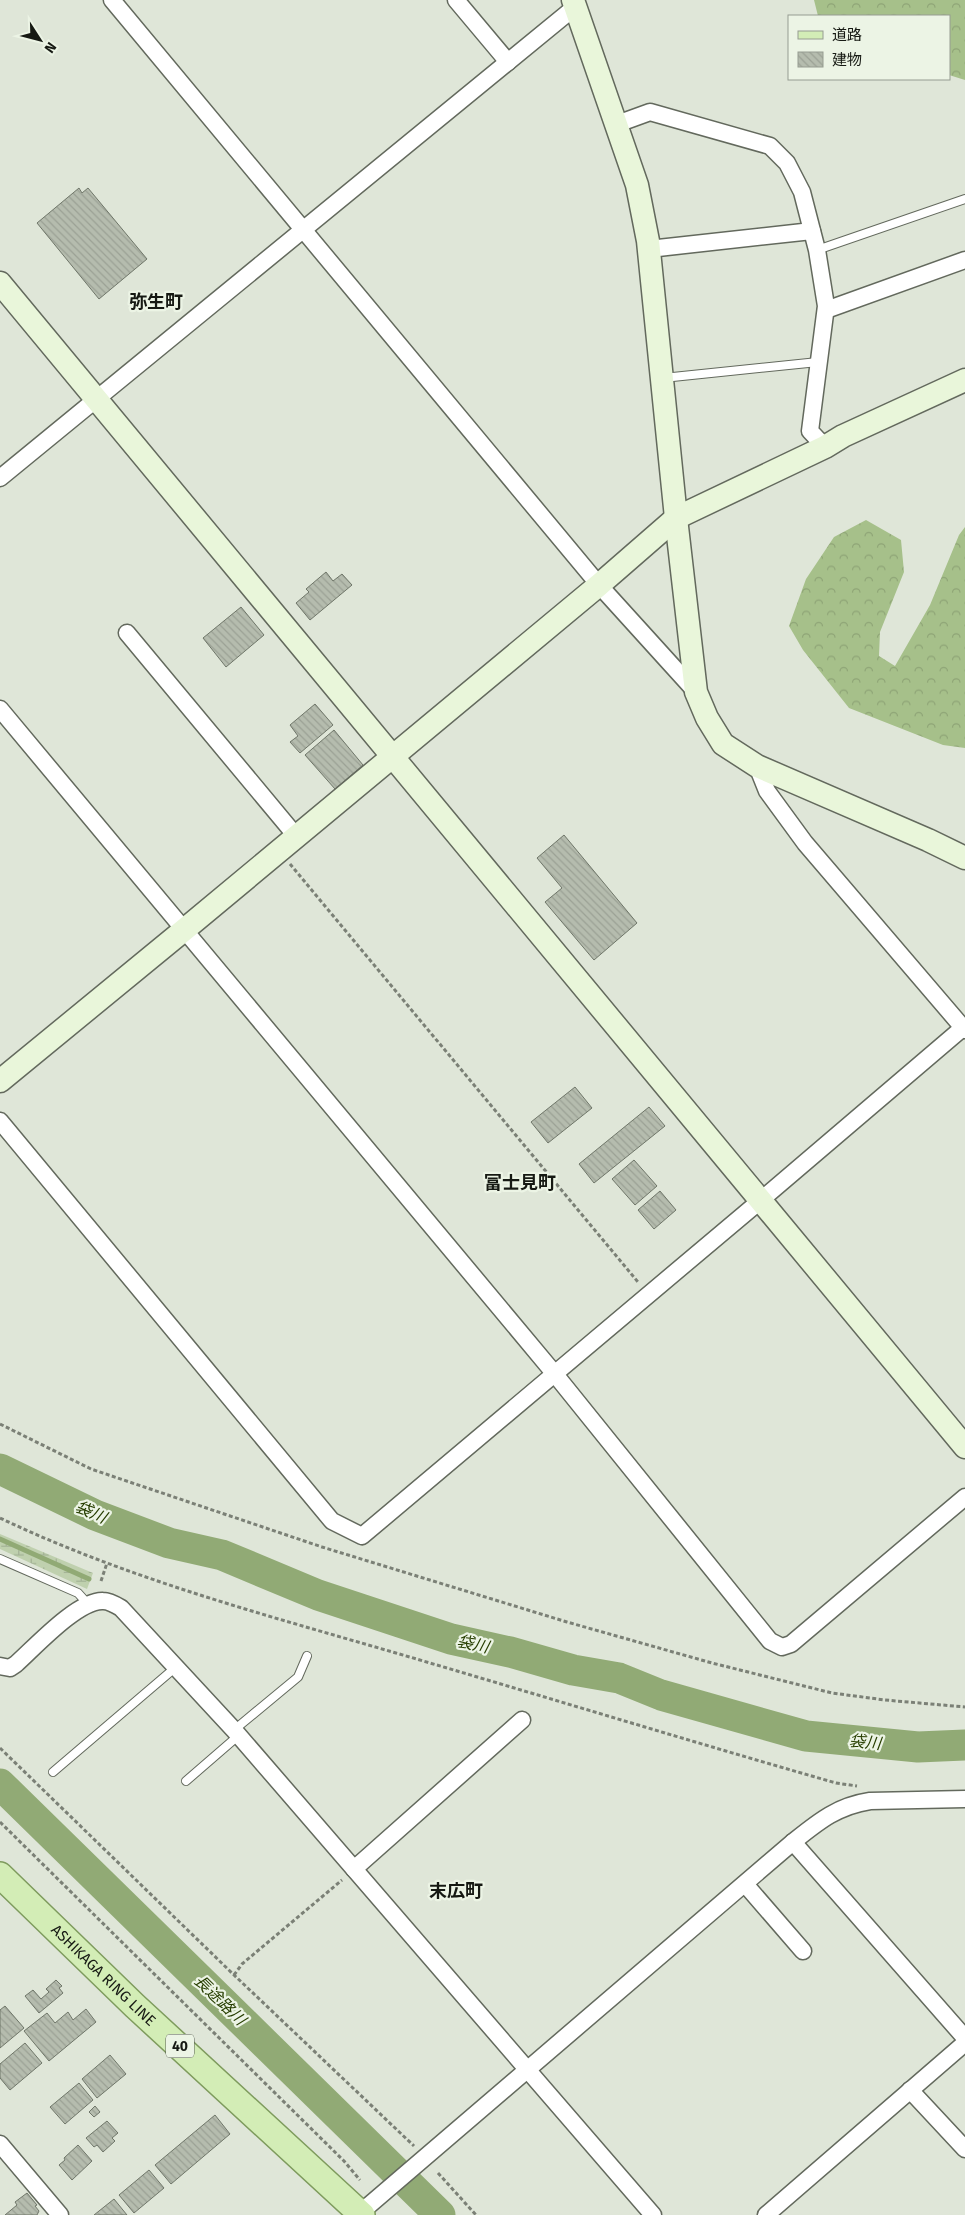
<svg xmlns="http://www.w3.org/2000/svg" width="965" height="2215" viewBox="0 0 965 2215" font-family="'Fira Sans','Noto Sans JP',sans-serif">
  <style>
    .forest { fill: url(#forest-crowns) }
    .wetland { fill: url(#wetland-marsh) }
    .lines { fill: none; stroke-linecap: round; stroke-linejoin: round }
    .stream { stroke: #91aa75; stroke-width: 5 }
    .river { stroke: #91aa75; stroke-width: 31 }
    .building { fill: url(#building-back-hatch); stroke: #6f7669 }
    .lane-casing { stroke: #63695d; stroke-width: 10 }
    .street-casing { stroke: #63695d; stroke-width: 19 }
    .secondary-casing { stroke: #63695d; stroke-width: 25 }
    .primary-casing { stroke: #7e9b5d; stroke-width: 28 }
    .path { stroke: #7b8076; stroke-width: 3; stroke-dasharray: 4 2.5; stroke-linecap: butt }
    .lane { stroke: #fff; stroke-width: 8 }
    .street { stroke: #fff; stroke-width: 16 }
    .secondary { stroke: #e9f6da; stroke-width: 22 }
    .primary { stroke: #d3edb6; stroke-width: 25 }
    .labels { text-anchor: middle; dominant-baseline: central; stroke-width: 4.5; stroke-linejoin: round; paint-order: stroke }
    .shield { fill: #ecf4e5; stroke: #565b52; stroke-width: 1 }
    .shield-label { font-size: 14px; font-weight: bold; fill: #161913 }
    .street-label { font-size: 15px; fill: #161913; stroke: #ecf4e5 }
    .water-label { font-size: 16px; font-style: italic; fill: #273e00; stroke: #ecf4e5 }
    .quarter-label { font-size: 18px; font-weight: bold; fill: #161913; stroke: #ecf4e5 }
  </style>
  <defs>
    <pattern id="forest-crowns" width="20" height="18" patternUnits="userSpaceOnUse" patternTransform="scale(1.25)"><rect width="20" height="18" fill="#a6c08a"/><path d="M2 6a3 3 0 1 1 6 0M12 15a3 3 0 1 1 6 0" fill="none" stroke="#8ea476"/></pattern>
    <pattern id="wetland-marsh" width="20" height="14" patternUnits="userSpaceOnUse" patternTransform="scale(1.25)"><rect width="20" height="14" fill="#bfd0ae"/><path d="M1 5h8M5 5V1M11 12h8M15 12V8" fill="none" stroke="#a3b295"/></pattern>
    <pattern id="building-back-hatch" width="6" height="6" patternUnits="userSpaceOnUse" patternTransform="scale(1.25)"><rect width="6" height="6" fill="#b5bcae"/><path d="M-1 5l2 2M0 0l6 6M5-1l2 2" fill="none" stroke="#9ba195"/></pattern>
  </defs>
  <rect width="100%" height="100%" fill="#dfe6d8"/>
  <!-- forest -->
  <g class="forest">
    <path d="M 814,0 L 965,0 L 965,80 L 949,75 L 949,16 L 818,16 Z"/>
    <path d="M 866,520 L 901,540 L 904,572 L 880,632 L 879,656 L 895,666 L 930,605 L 959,535 L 965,527 L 965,748 L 943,745 L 849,708 L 803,650 L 789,626 L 806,579 L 834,537 Z"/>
  </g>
  <!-- wetland -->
  <path class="wetland" d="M 0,1534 L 93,1573 L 87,1589 L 0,1549 Z"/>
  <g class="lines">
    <!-- stream -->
    <path class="stream" d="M 0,1539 L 89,1579"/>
    <!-- river -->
    <g class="river">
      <path d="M 0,1469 L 95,1515 L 169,1543 L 222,1555 L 318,1595 L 451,1639 L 510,1652 L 573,1670 L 619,1678 L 661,1695 L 806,1736 L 918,1747 L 965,1745"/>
      <path d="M 0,1784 L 440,2215"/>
    </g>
  </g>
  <!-- building -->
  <g class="building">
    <path d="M 79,188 L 82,193 L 88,188 L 147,259 L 99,299 L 37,223 Z"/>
    <path d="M 326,572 L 333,581 L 342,574 L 352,585 L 310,620 L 296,603 L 309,592 L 306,589 Z"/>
    <path d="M 241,607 L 264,635 L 226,667 L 203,638 Z"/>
    <path d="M 315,704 L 333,725 L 300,753 L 290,742 L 298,736 L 290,725 Z"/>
    <path d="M 334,730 L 363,765 L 335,789 L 305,755 Z"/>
    <path d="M 564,835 L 637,923 L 594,960 L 545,902 L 562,888 L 537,858 Z"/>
    <path d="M 575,1087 L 592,1108 L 548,1143 L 531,1122 Z"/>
    <path d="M 649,1107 L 665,1126 L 594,1183 L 579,1164 Z"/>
    <path d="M 634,1160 L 657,1186 L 635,1205 L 612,1179 Z"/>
    <path d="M 660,1191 L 676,1210 L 654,1229 L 638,1210 Z"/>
    <path d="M 56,1980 L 62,1986 L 59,1988 L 63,1993 L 39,2013 L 25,1996 L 33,1990 L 41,1999 L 49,1992 L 46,1989 Z"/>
    <path d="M 5,2006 L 24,2028 L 0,2048 L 0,2010 Z"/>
    <path d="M 86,2009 L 96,2022 L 49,2061 L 24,2031 L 47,2013 L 55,2023 L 68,2012 L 73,2020 Z"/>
    <path d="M 25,2043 L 42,2063 L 10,2090 L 0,2078 L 0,2064 Z"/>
    <path d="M 110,2055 L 126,2074 L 97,2098 L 82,2079 Z"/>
    <path d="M 79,2083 L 93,2100 L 65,2124 L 50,2107 Z"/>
    <path d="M 95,2106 L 100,2112 L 94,2117 L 89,2112 Z"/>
    <path d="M 215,2115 L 230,2134 L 171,2184 L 155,2165 Z"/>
    <path d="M 107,2121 L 118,2133 L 112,2138 L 115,2141 L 103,2152 L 97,2145 L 94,2147 L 86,2138 Z"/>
    <path d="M 78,2145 L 92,2161 L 72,2180 L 59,2165 L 65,2160 L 64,2158 Z"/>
    <path d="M 149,2170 L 164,2188 L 134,2213 L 119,2195 Z"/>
    <path d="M 27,2193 L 37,2205 L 35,2206 L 39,2211 L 37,2215 L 5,2215 L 17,2205 L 15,2202 Z"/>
    <path d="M 114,2199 L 127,2215 L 94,2215 Z"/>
  </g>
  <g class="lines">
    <!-- lane casing -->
    <g class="lane-casing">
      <g id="lane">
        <path d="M 817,250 L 965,199"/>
        <path d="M 663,378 L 818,362"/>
        <path d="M 0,1559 L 78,1593 L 87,1603"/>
        <path d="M 234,1730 L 298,1677 L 307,1656"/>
        <path d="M 53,1772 L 176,1667"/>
        <path d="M 186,1781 L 238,1736"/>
      </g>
    </g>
    <!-- street casing -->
    <g class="street-casing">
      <g id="street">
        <path d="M 112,0 L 599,585 L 696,692"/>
        <path d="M 456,0 L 508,62"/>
        <path d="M 617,124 L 650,112 L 770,146 L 787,163 L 802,192 L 817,250 L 826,306 L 810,431 L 825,447"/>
        <path d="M 649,249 L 812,231"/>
        <path d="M 826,310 L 965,260"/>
        <path d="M 0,478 L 575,7"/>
        <path d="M 127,633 L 296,836"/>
        <path d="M 0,709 L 554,1373 L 770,1641 L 782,1647 L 791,1644 L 965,1497"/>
        <path d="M 757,766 L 767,791 L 805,843 L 965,1030"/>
        <path d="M 0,1121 L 332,1521 L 362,1536 L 761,1200 L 965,1026"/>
        <path d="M 0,1666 L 10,1668 L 16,1664 C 36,1646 78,1600 103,1601 C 109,1601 116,1605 121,1608 L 234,1730 L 653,2215"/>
        <path d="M 793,1842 L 965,2038"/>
        <path d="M 354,1869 L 522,1720"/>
        <path d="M 745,1884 L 803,1951"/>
        <path d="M 910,2090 L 965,2149"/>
        <path d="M 0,2144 L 60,2215"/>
        <path d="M 360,2213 L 793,1842 C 818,1822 837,1806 870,1801 L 965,1799"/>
        <path d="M 766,2215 L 965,2043"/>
      </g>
    </g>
    <!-- secondary casing -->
    <g class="secondary-casing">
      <g id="secondary">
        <path d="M 573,0 L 637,185 L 648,241 L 676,518 L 696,692 L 707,718 L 723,744 L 757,766 L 928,840 L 965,858"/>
        <path d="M 0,283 L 965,1447"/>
        <path d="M 0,1081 L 184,930 L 599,585 L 676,518 L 825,447 L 843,436 L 965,380"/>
      </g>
    </g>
    <!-- primary casing -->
    <g class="primary-casing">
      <g id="primary">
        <path id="s1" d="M 0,1875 L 135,2006 L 362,2215"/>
      </g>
    </g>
    <!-- path -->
    <g class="path">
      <path d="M 290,864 L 638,1282"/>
      <path d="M 0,1424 L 91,1469 L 322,1547 L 567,1622 L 712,1663 L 832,1693 L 885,1700 L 965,1707"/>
      <path d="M 0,1518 C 126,1578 262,1614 396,1653 C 543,1696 689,1741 836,1783 L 857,1786"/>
      <path d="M 101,1581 L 107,1563"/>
      <path d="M 0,1748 L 234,1975 L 414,2146"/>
      <path d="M 0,1822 L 344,2161 L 360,2180"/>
      <path d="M 234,1975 L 242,1964 L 342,1880"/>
      <path d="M 438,2173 L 476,2215"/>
    </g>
    <!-- lane -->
    <use href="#lane" class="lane"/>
    <!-- street -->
    <use href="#street" class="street"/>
    <!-- secondary -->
    <use href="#secondary" class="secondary"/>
    <!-- primary -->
    <use href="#primary" class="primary"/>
  </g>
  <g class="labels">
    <!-- shield labels -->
    <rect class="shield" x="166" y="2034.5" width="28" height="23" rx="4"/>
    <g class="shield-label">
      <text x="180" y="2046">40</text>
    </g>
    <!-- street labels -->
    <g class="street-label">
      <text stroke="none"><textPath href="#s1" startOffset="144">ASHIKAGA RING LINE</textPath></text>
    </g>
    <!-- water labels -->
    <g class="water-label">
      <text transform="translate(91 1512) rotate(24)">袋川</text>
      <text transform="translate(473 1644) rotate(13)">袋川</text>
      <text transform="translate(865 1742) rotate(6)">袋川</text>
      <text transform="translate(220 2000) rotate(44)">長途路川</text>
    </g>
    <!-- quarter labels -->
    <g class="quarter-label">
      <text x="156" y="302">弥生町</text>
      <text x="520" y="1183">富士見町</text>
      <text x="456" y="1891">末広町</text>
    </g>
  </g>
  <!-- legend -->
  <rect x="788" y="15" width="162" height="65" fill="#ecf4e5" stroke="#969c91"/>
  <rect x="798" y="31" width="25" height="8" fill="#d3edb6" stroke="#969c91"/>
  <text x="832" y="40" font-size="15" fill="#161913">道路</text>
  <rect x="798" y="52" width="25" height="15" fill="url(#building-back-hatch)" stroke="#969c91"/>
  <text x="832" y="65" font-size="15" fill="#161913">建物</text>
  <!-- north arrow -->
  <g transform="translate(40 40) rotate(126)" stroke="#ecf4e5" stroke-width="4" paint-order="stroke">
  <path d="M0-4L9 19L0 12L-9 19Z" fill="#161913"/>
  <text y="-8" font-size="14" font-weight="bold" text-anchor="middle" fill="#161913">N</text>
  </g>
</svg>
